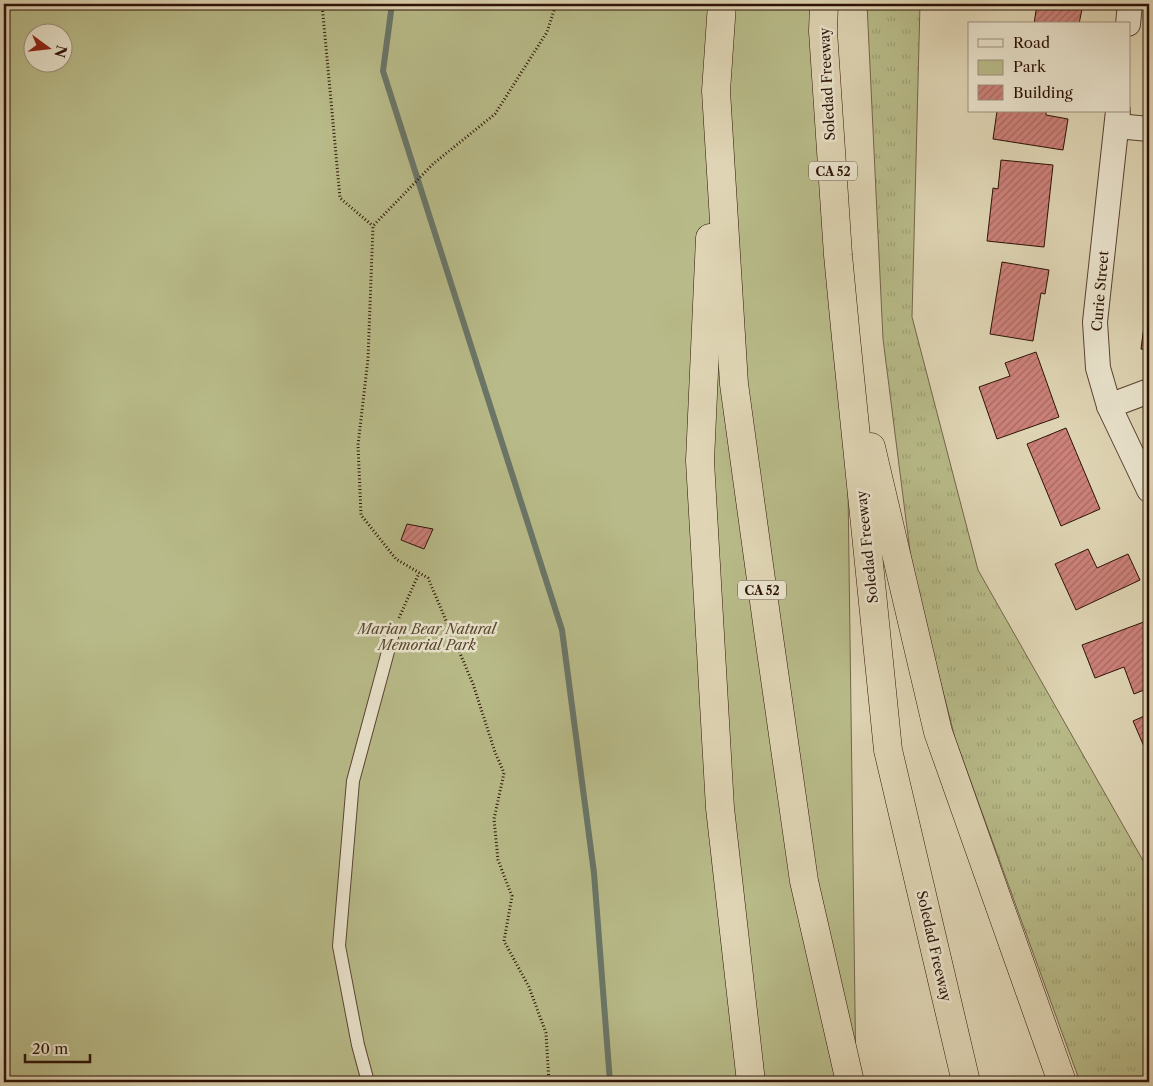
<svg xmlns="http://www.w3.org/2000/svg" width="1153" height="1086" viewBox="0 0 1153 1086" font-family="'Libre Caslon Text',serif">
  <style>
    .grass { fill: url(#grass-tufts); stroke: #726648 }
    .park { fill: #b8bb89; stroke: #726648; fill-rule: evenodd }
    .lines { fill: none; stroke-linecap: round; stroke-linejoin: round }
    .stream { stroke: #6a7668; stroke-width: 6 }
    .building { fill: url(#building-hatch); stroke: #2c1206 }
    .lane-casing { stroke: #594332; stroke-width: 14 }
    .street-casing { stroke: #594332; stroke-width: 26 }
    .highway-casing { stroke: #2c1206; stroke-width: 29 }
    .path { stroke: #2c1206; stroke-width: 3; stroke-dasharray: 1 2.5; stroke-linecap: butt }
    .lane { stroke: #eae4ce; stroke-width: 12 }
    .street { stroke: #eae4ce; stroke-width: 24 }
    .highway { stroke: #dfd5b4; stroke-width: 28 }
    .labels { text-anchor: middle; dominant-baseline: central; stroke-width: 5; stroke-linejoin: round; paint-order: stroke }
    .shield { fill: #eae4ce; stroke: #655142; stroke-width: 1 }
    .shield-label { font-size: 12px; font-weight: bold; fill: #2c1206 }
    .street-label { font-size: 14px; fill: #2c1206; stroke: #eae4ce }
    .park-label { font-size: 14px; font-style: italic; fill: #56452d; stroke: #eae4ce }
  </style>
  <defs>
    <pattern id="grass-tufts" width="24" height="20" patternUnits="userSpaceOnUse" patternTransform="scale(1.25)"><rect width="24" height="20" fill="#b8bb89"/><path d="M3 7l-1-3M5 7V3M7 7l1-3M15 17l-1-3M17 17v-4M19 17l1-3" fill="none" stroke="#9ea075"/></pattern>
    <pattern id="building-hatch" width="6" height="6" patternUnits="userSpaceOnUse" patternTransform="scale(1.25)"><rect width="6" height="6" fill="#cc8179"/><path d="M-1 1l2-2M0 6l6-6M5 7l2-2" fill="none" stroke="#a66861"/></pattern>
  </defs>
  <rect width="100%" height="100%" fill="#dfd5b4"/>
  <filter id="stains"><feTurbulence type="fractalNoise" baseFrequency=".004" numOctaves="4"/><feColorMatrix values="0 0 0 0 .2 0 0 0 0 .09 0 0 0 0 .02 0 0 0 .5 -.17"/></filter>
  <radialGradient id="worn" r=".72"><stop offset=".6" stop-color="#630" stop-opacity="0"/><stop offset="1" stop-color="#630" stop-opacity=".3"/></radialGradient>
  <!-- grass -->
  <path class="grass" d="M 867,4 L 920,4 L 912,317 L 978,570 L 1149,871 L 1149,1082 L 1080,1082 L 955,738 L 913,575 L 883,339 Z"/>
  <!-- park -->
  <path class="park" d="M 4,4 L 834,4 L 846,339 L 856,1082 L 4,1082 ZM 32,32 L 62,32 L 62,62 L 32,62 Z"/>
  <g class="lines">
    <!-- stream -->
    <path class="stream" d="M 392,4 L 383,71 L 562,630 L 594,873 L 610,1082"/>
  </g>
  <!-- building -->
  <g class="building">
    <path d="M 1037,4 L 1083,4 L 1079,24 L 1034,24 Z"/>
    <path d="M 997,111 L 1046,111 L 1046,115 L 1068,119 L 1063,150 L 993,139 Z"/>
    <path d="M 1001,160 L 1053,165 L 1044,247 L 987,241 L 993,188 L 998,189 Z"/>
    <path d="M 1002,262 L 1049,270 L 1045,294 L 1041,293 L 1033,341 L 990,334 Z"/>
    <path d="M 1144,326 L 1149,327 L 1149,350 L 1141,349 Z"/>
    <path d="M 1036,352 L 1059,417 L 997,439 L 979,387 L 1010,376 L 1005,363 Z"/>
    <path d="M 1066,428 L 1100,509 L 1061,526 L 1027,444 Z"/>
    <path d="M 407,524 L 433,529 L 424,549 L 401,540 Z"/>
    <path d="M 1088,549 L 1097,568 L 1128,554 L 1140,580 L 1076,610 L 1055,564 Z"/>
    <path d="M 1149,620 L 1149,688 L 1134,694 L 1124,667 L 1095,678 L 1082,645 Z"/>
    <path d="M 1149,714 L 1149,758 L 1133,721 Z"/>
  </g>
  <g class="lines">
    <!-- lane casing -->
    <g class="lane-casing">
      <path id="lane" d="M 368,1082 L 358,1045 L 339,946 L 353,781 L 393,633"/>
    </g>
    <!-- street casing -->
    <g class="street-casing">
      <g id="street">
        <path d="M 1128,24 L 1130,4"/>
        <path d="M 1118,111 L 1095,322 L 1098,368 L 1109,406 L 1149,490"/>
        <path d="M 1117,126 L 1149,129"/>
        <path d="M 1109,406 L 1149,391"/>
      </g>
    </g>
    <!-- highway casing -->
    <g class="highway-casing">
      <g id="highway">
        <path d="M 722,4 L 716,91 L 734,384 L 768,630 L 804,881 L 850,1082"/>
        <path d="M 824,4 L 823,31 L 838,255 L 846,338 L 888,750 L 966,1082"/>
        <path d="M 710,238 L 700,461 L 720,808 L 751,1082"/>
        <path d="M 871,447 L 938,732 L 1062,1082"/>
      </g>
    </g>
    <!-- path -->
    <g class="path">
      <path d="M 322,4 L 340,198 L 373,226"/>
      <path d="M 399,618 L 419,573"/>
      <path d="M 549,1082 L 546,1033 L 529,987 L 504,941 L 512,896 L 498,860 L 494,819 L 504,773 L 495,752 L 473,684 L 428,578 L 396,559 L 361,515 L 358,445 L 368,359 L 373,226 L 433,164 L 495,114 L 547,32 L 556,4"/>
    </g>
    <!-- lane -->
    <use href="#lane" class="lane"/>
    <!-- street -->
    <use href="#street" class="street"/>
    <!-- highway -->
    <use href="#highway" class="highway"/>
  </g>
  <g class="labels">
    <!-- shield labels -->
    <g class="shield">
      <rect x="809" y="161.5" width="48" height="19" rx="4"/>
      <rect x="738" y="580.5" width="48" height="19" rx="4"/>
    </g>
    <g class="shield-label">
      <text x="833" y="171">CA 52</text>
      <text x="762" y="590">CA 52</text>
    </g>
    <!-- street labels -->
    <g class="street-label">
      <text transform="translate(827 84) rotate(-93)">Soledad Freeway</text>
      <text transform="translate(1100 291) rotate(-85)">Curie Street</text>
      <text transform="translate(867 547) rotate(-96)">Soledad Freeway</text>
      <text transform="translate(934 946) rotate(77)">Soledad Freeway</text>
    </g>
    <!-- park labels -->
    <g class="park-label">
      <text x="427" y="629">Marian Bear Natural<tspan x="427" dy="16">Memorial Park</tspan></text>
    </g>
  </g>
  <!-- margin -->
  <rect width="1153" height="1086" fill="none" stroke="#dfd5b4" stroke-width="20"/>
  <rect x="5" y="5" width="1143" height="1076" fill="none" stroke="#2c1206" stroke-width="2.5"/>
  <rect x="10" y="10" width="1133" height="1066" fill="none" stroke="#2c1206"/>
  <!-- legend -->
  <rect x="968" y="22" width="162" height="90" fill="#eae4ce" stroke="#9e907e"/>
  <rect x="978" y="39" width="25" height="8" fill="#eae4ce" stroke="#9e907e"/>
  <text x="1013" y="48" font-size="15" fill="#2c1206">Road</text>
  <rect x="978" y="60" width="25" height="15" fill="#b8bb89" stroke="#9e907e"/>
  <text x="1013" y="72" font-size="15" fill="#2c1206">Park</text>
  <rect x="978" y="85" width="25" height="15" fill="url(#building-hatch)" stroke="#9e907e"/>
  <text x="1013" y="98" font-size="15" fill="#2c1206">Building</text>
  <!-- north arrow -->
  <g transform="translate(48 48) rotate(105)"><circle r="24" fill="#eae4ce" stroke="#9e907e"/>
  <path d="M0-4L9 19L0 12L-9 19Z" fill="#8f2418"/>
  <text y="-8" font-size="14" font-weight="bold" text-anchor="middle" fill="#2c1206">N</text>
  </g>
  <!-- scale -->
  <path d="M25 1054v8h65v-8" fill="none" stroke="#2c1206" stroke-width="2.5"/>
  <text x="32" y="1054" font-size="15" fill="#2c1206" stroke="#eae4ce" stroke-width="4" paint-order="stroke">20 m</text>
  <rect width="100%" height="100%" filter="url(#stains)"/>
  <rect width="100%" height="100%" fill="url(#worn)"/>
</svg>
